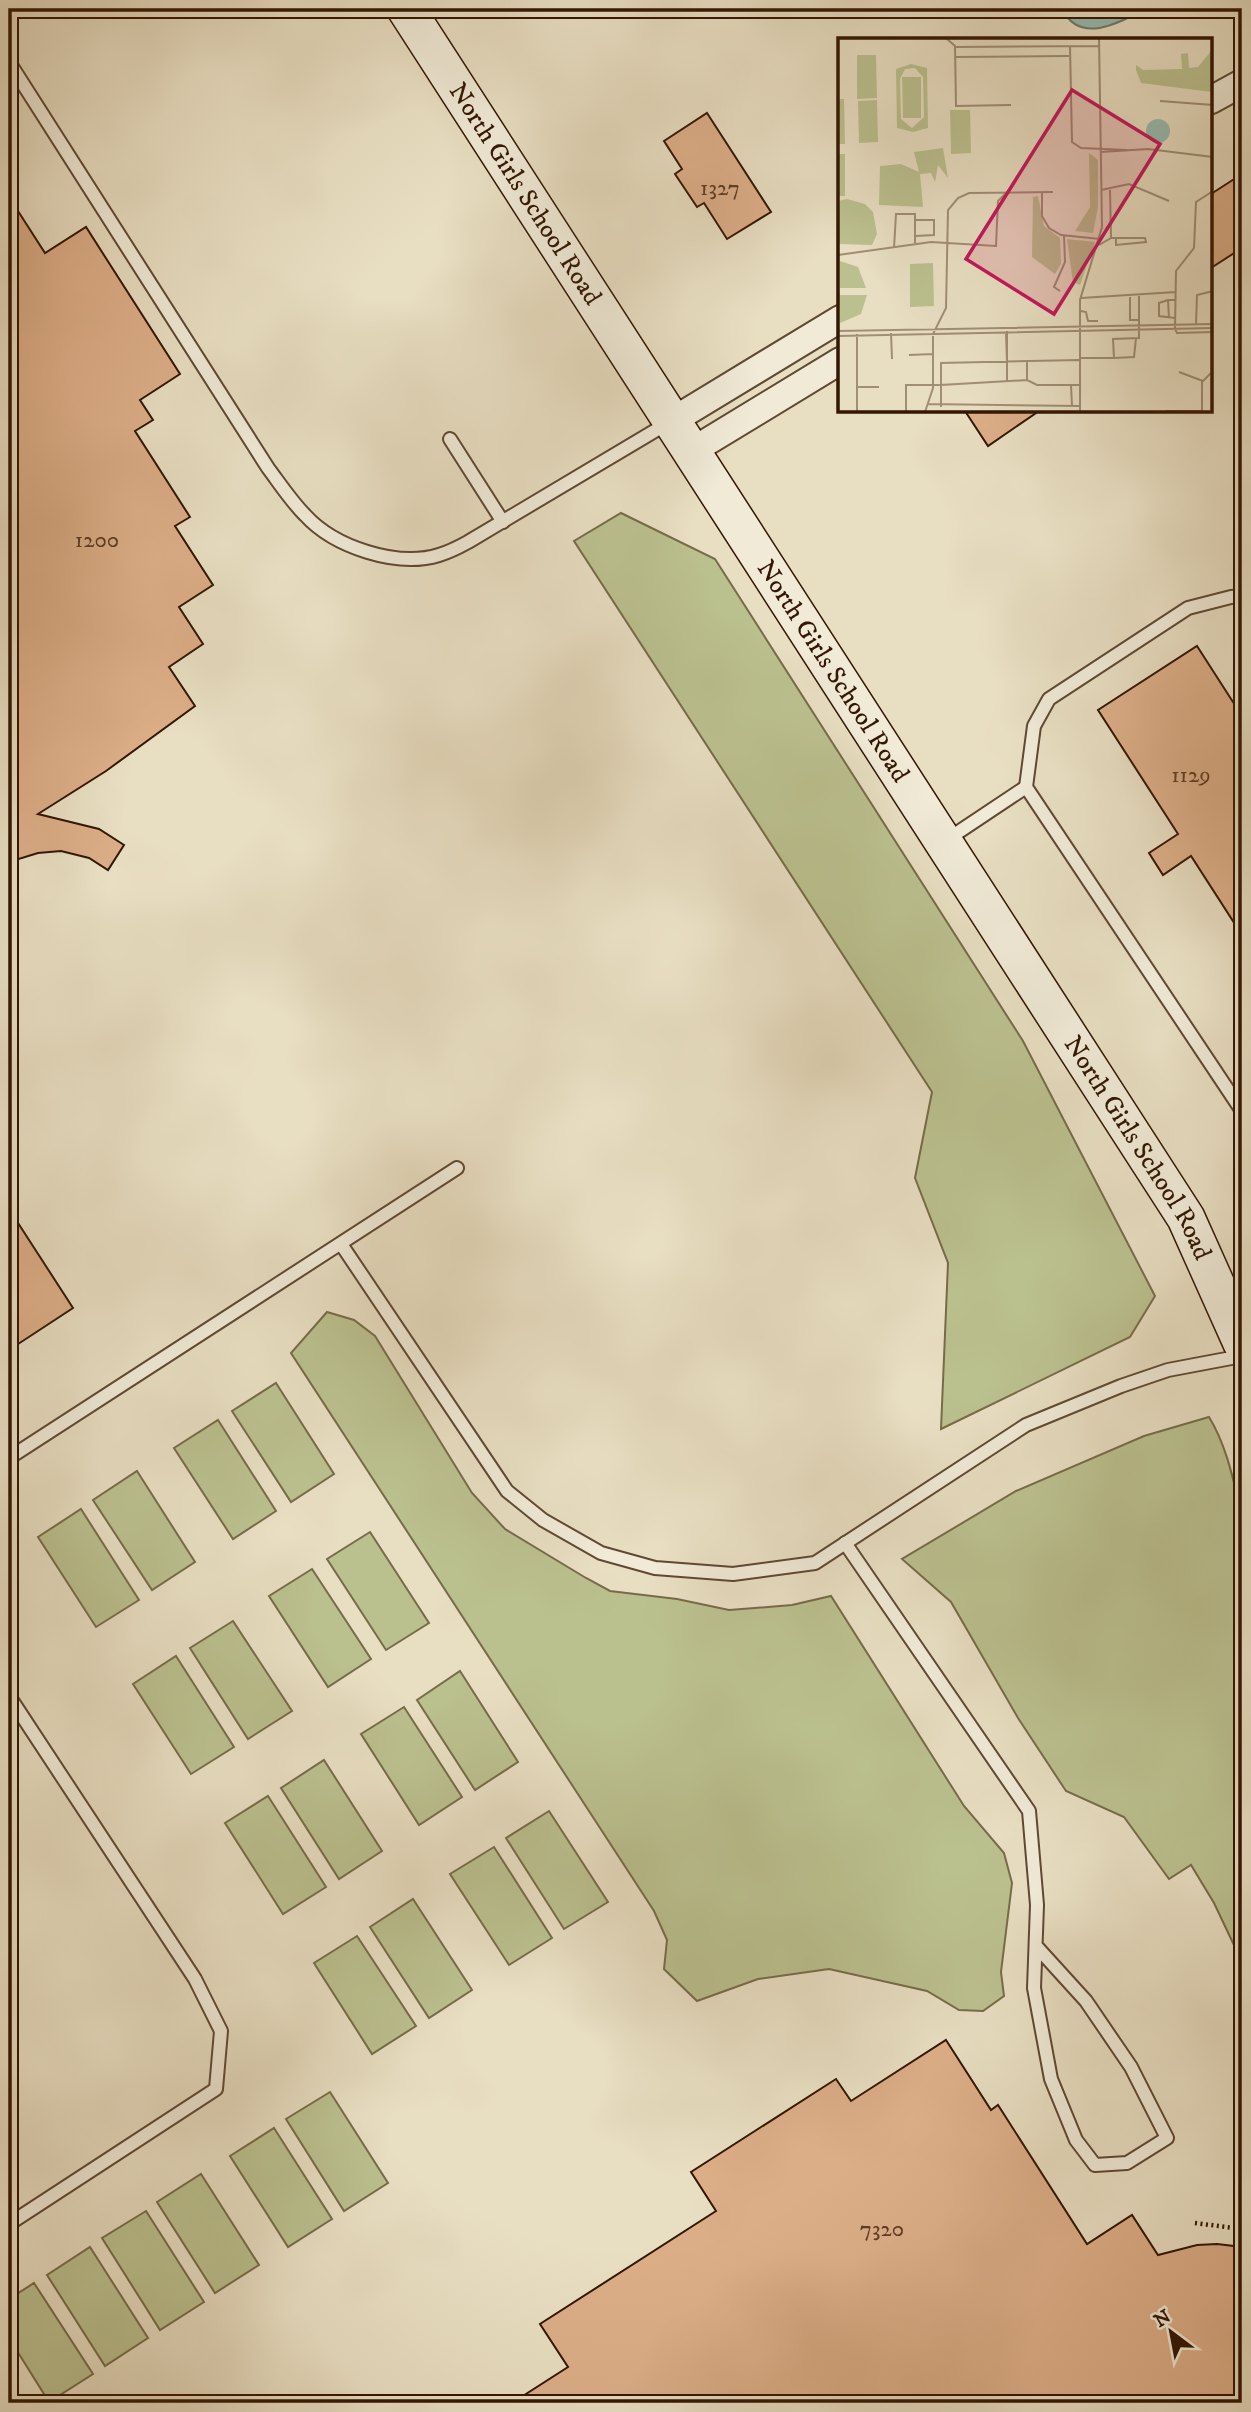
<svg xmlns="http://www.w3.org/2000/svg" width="1251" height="2412" viewBox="0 0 1251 2412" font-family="'IM FELL DW Pica',serif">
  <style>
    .green { fill: #bbc08f; stroke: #776b49; stroke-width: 2 }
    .water { fill: #97bcb2; stroke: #6f7a6c; stroke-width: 2 }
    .building { fill: #dcae88; stroke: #331603; stroke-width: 2 }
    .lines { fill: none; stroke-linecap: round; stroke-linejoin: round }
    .lane-casing { stroke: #604833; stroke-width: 16 }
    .street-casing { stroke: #604833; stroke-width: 30 }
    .secondary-casing { stroke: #331603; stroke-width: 40 }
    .path { stroke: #331603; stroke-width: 4.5; stroke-dasharray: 2 3.5; stroke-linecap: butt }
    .lane { stroke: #f0ead7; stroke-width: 12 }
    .street { stroke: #f0ead7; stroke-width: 26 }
    .secondary { stroke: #f0ead7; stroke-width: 37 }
    .labels { text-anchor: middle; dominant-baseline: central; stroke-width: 5; stroke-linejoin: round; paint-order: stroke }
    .number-label { font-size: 23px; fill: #5d3c24 }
    .street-label { font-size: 26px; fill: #331603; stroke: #f0ead7 }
    .inset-road { fill: none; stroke: #a08e76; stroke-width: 2 }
    .view { fill: #c2185b; fill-opacity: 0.15; stroke: #c2185b; stroke-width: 3.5 }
    .inset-edge { fill: none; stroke: #331603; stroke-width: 3.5 }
  </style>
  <rect width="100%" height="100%" fill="#e8dec2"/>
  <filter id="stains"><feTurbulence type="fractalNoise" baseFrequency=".00286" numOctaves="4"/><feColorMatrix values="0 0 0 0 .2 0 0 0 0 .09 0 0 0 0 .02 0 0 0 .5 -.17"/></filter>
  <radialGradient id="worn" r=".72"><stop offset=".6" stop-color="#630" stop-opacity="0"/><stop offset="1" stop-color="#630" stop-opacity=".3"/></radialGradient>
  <!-- green -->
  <g class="green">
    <path d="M 621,513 L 715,559 L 1023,1041 L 1155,1296 L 1130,1337 L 941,1429 L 948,1263 L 915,1178 L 932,1092 L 574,541 Z"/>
    <path d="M 327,1312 L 354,1320 L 375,1336 L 472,1493 L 505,1529 L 586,1578 L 610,1591 L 677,1599 L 729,1610 L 792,1605 L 831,1596 L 964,1806 L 1004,1853 L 1012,1883 L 1001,1972 L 1004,1996 L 983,2011 L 959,2010 L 927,1991 L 829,1969 L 758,1979 L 697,2001 L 664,1969 L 667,1940 L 654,1911 L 291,1353 Z"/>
    <path d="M 276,1383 L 334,1474 L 291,1502 L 232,1411 Z"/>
    <path d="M 1209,1417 C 1227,1446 1234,1483 1242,1516 L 1242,1962 L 1214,1903 L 1191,1865 L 1169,1879 L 1124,1817 L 1066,1791 L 1018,1718 L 951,1602 L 902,1559 L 1016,1491 L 1144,1436 Z"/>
    <path d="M 218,1420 L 276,1511 L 233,1539 L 174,1448 Z"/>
    <path d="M 137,1471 L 195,1562 L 152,1590 L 93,1500 Z"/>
    <path d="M 81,1509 L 139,1600 L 96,1627 L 38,1537 Z"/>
    <path d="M 370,1532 L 429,1623 L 386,1650 L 327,1559 Z"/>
    <path d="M 312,1569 L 371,1659 L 328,1687 L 269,1596 Z"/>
    <path d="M 233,1621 L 292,1711 L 248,1739 L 190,1648 Z"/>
    <path d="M 176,1656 L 234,1747 L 191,1774 L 133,1684 Z"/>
    <path d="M 460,1671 L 518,1762 L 475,1790 L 417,1700 Z"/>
    <path d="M 404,1707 L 462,1797 L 419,1825 L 361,1734 Z"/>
    <path d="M 324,1760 L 382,1851 L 339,1879 L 281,1788 Z"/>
    <path d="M 268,1796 L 326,1887 L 283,1914 L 225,1823 Z"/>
    <path d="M 549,1811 L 608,1902 L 564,1929 L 506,1838 Z"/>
    <path d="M 494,1847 L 552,1938 L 509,1965 L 450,1874 Z"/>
    <path d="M 413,1899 L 472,1990 L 429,2018 L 370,1927 Z"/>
    <path d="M 357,1936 L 416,2026 L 372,2054 L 314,1963 Z"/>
    <path d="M 330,2092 L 388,2183 L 344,2211 L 286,2119 Z"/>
    <path d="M 274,2128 L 332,2219 L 288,2247 L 230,2156 Z"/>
    <path d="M 201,2174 L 259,2265 L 215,2293 L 157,2202 Z"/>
    <path d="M 146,2211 L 204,2302 L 160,2330 L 102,2238 Z"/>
    <path d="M 90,2247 L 148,2338 L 105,2366 L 47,2275 Z"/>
    <path d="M 34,2283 L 93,2374 L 49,2402 L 9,2338 L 9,2299 Z"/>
  </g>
  <!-- water -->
  <path class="water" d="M 1062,9 L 1145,9 C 1119,23 1080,45 1062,9 Z"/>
  <!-- building -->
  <g class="building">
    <path d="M 707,113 L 771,212 L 727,239 L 704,203 L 697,207 L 675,174 L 682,169 L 664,141 Z"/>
    <path d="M 1242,174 L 1242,248 L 1211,268 L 1211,194 Z"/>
    <path d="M 9,197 L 45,253 L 86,227 L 180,374 L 140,400 L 153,420 L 135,431 L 190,517 L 175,526 L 213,585 L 179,607 L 203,644 L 169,667 L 195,706 L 106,771 L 38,814 L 99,829 L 124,845 L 108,870 L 89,858 L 61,851 L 38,853 L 9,862 Z"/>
    <path d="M 965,411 L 1039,411 L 988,446 Z"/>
    <path d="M 1197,646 L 1242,716 L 1242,935 L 1191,856 L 1163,875 L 1149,853 L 1178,834 L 1098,710 Z"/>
    <path d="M 9,1209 L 73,1308 L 9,1350 Z"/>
    <path d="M 946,2040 L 991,2110 L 998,2105 L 1087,2244 L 1132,2215 L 1158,2255 L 1197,2245 L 1217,2244 L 1242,2247 L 1242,2403 L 512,2403 L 568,2367 L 540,2324 L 716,2211 L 691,2172 L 836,2079 L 851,2101 Z"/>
  </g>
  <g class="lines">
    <!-- lane casing -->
    <g class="lane-casing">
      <g id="lane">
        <path d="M 9,62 L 268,468 C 280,484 291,501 305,515 C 334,547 397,568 439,555 C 449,552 459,547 468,542 L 668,423"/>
        <path d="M 450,439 L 503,522"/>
        <path d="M 1242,596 L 1231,597 L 1188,608 L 1049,699 L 1034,726 L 1026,787 L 1242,1111"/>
        <path d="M 945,841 L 1026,787"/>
        <path d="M 341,1244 L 507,1491 L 543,1520 L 601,1553 L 655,1568 L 733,1574 L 815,1563 L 1026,1425 L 1121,1386 L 1168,1370 L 1242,1356"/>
        <path d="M 9,1458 L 457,1168"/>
        <path d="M 845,1543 L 1029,1811 L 1037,1905 L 1034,1988 L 1051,2079 L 1076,2140 L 1095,2165 L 1127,2163 L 1167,2138 L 1131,2067 L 1086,2001 L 1036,1946"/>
        <path d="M 9,1696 L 195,1979 L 221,2031 L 216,2089 L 9,2224"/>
      </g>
    </g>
    <!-- street casing -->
    <g class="street-casing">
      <g id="street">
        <path d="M 1211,100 L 1242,83"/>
        <path d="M 672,421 L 840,319"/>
        <path d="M 692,451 L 840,361"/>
      </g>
    </g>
    <!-- secondary casing -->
    <g class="secondary-casing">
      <g id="secondary">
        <path id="s1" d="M 406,9 L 1186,1218 L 1242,1343"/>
      </g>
    </g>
    <!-- path -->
    <path class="path" d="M 1195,2223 L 1242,2229"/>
    <!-- lane -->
    <use href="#lane" class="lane"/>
    <!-- street -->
    <use href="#street" class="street"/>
    <!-- secondary -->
    <use href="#secondary" class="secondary"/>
  </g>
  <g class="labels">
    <!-- number labels -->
    <g class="number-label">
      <text x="720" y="188">1327</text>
      <text x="97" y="540">1200</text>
      <text x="1191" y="775">1129</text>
      <text x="882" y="2229">7320</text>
    </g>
    <!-- street labels -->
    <g class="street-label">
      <text stroke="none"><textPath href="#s1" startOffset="220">North Girls School Road</textPath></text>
      <text stroke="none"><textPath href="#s1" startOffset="788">North Girls School Road</textPath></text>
      <text stroke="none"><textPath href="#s1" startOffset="1354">North Girls School Road</textPath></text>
    </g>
  </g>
  <!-- overview -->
  <g transform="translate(838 38)">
    <rect width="374" height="374" fill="#e8dec2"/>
    <path d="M 374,12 L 374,54 L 303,45 L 298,32 L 298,27 L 305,32 L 344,31 L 343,16 L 350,15 L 351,30 L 360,29 ZM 19,17 L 38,17 L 39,60 L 19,61 ZM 73,26 L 89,30 L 90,90 L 75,94 L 59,90 L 58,31 ZM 77,30 L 85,39 L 86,79 L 74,90 L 63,81 L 62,41 L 67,31 ZM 64,39 L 83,39 L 83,80 L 65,80 ZM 0,61 L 6,61 L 7,106 L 0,106 ZM 39,62 L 40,104 L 21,105 L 20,63 ZM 112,72 L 132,72 L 133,115 L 113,116 ZM 105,110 L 110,140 L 100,127 L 97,144 L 93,135 L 82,136 L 85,169 L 41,167 L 42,128 L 63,126 L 81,134 L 76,114 ZM 251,115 L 260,122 L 260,169 L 255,195 L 237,193 L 252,169 ZM 0,116 L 7,116 L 7,158 L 0,158 ZM 200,158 L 206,188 L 222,200 L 223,226 L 217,236 L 194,219 L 195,159 ZM 9,161 L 27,166 L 35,174 L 39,196 L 34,207 L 0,206 L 0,163 ZM 229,201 L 257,204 L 242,247 L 235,244 ZM 2,223 L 20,229 L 28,250 L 2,250 ZM 95,225 L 96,268 L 72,269 L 72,226 ZM 1,257 L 29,257 L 23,276 L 2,285 Z" fill="#bbc08f" fill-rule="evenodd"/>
    <path d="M308 93a12 12 0 1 1 24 0a12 12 0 1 1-24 0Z" fill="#97bcb2"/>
    <path class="inset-road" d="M 108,0 L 117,8 L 118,68 L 173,67M 232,8 L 234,104 L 243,110 L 289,112M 117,9 L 261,8M 117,19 L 231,18M 322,63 L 375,67M 263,114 L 310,111 L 375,119M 263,152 L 291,146 L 331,163M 375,153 L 358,164 L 356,210 L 338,233 L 337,291 L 339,295 L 375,294M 204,154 L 204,178 L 211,190 L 223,197 L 262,201M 77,182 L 96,182 L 96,197 L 77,198M 273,200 L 307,200 L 308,204 L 278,207 L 278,200M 261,207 L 273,200 L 272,152M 56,210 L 58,176 L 77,176 L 77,205M 0,217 L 93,204 L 158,208 L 160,163 L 168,155M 222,253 L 216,249 L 227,224 L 226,197M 292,259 L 292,282 L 301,282 L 301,258M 243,260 L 338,254M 330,262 L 321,265 L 321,278 L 337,280M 243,273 L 248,274 L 250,283 L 260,283M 331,280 L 330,262 L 338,262M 358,286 L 359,257 L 375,253M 0,293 L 375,286M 169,293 L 169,343M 53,295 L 54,321M 19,296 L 19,374M 168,296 L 169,324M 0,298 L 375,290M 71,317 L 95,316M 242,320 L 276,320 L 275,301 L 301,300 L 301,282M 276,320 L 296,319 L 298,300M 341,334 L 365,343M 189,342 L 199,347 L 242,347M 233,347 L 234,368M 19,349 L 41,349M 89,366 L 242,368M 103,369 L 103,347 L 189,342 L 189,323M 328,373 L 364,373M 68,374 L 68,347 L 103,347 L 103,325 L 241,322M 87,374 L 95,350 L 95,296 L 108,270 L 110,172 L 120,160 L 131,155 L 215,154M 242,374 L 242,262 L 264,189 L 261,0M 364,374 L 364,344 L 375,333"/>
    <path class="view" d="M 234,52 L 322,106 L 216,276 L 128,221 Z"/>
    <rect width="374" height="374" class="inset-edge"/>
  </g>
  <!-- margin -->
  <rect width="1251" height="2412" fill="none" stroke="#e8dec2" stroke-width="35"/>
  <rect x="10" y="10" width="1230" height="2391" fill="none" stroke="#331603" stroke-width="3.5"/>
  <rect x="18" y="18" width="1216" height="2377" fill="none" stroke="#331603" stroke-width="2"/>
  <!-- north arrow -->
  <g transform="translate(1171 2332) rotate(328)" stroke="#f0ead7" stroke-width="5" paint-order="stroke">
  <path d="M0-5L12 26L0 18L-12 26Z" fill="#331603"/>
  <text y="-10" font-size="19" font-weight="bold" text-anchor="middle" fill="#331603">N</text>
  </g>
  <rect width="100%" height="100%" filter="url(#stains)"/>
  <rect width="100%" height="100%" fill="url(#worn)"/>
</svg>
